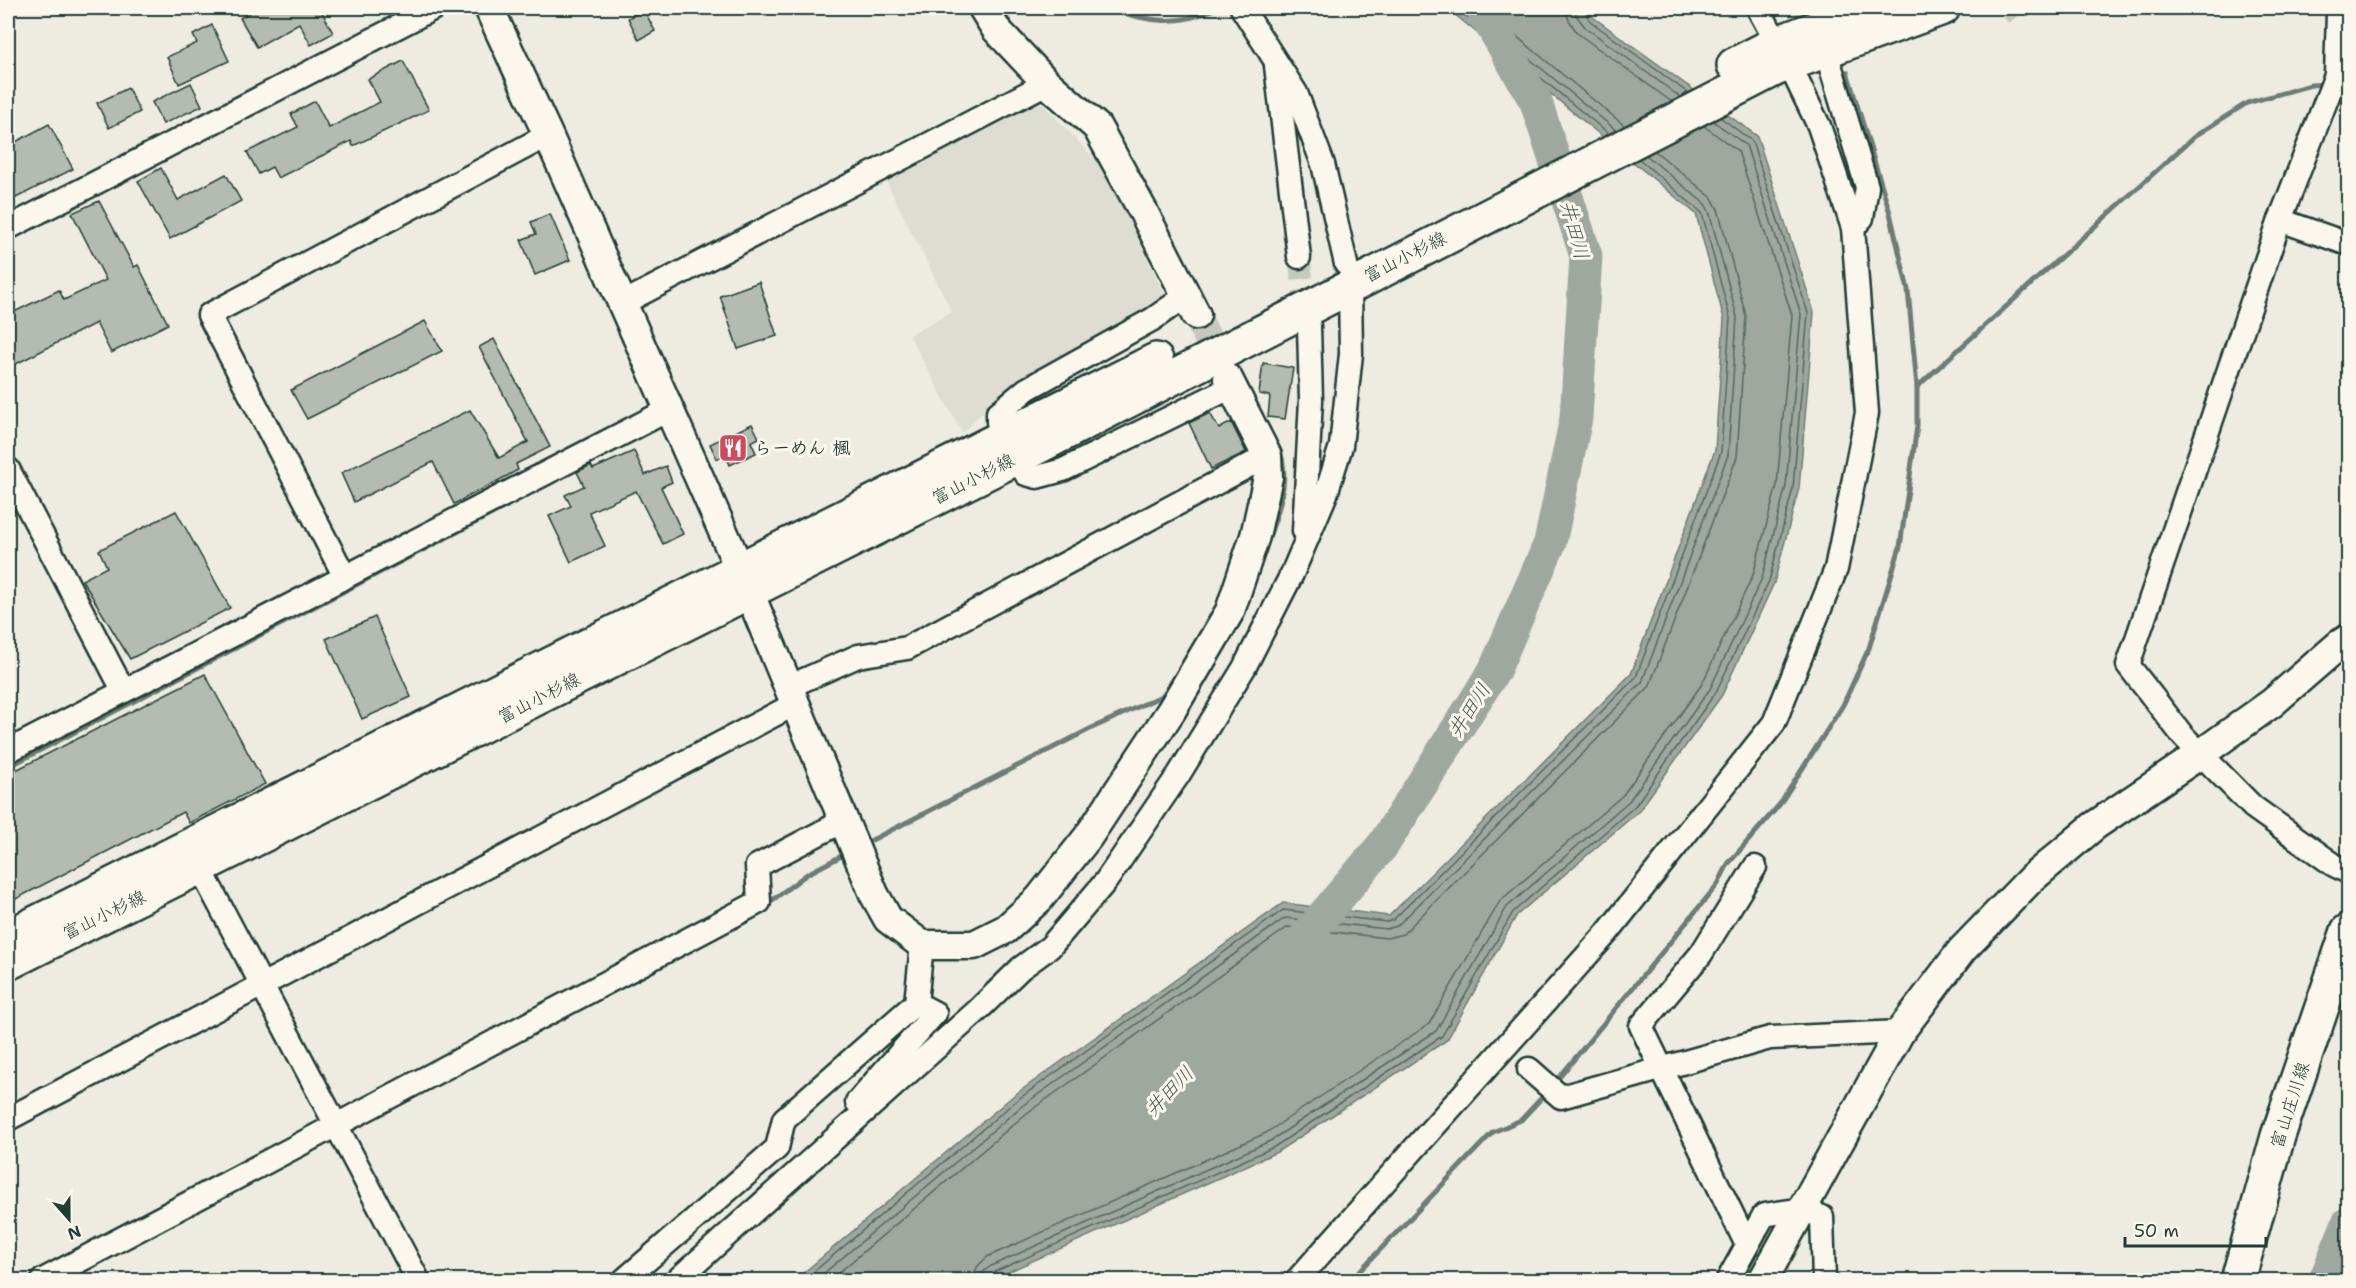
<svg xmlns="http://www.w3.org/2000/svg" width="2356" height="1288" viewBox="0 0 2356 1288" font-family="'Shantell Sans','Klee One',sans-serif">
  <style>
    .built { fill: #ddddd2 }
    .water { fill: #9fa89f; stroke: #6c7d74; stroke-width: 1.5 }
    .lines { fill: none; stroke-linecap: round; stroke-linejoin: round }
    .shore { stroke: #52685f; stroke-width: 1.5 }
    .stream { stroke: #6c7d74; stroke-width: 5 }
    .river { stroke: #9fa89f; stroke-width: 33 }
    .building { fill: #b4bbb0; stroke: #1f3d34; stroke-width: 1.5 }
    .minor-tunnel { stroke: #c5c9be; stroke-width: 22; stroke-dasharray: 22 11; stroke-linecap: butt }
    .tertiary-tunnel { stroke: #c5c9be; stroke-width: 28; stroke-dasharray: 28 14; stroke-linecap: butt }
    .minor-casing { stroke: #1f3d34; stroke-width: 27 }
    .tertiary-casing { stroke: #1f3d34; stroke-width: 33 }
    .primary-casing { stroke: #1f3d34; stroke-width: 38 }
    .minor { stroke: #fbf7ec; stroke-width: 22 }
    .tertiary { stroke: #fbf7ec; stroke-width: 28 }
    .primary { stroke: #fbf7ec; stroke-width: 33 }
    .labels { text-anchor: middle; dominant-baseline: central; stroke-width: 6; stroke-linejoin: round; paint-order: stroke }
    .street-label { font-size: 18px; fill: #1f3d34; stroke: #fbf7ec }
    .poi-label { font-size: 18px; font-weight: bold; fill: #1f3d34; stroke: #fbf7ec; text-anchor: start }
    .water-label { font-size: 20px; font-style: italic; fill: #455d54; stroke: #fbf7ec }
  </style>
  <rect width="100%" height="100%" fill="#eeece1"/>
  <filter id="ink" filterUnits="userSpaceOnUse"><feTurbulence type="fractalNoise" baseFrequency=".0167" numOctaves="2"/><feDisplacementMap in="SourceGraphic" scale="12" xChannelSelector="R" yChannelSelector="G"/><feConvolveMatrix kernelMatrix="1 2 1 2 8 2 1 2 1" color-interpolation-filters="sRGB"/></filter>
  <g filter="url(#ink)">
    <!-- built -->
    <path class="built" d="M 1036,97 L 1105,170 L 1168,302 L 1025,377 L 998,397 L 962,433 L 909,335 L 952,312 L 883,175 Z"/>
    <!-- water -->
    <path class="water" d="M 1447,8 L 1588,8 L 1593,17 L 1757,136 L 1814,312 L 1799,488 L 1774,583 L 1722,695 L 1639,811 L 1517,915 L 1447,1040 L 1277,1152 L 990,1280 L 795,1280 L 1013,1096 L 1283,903 L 1389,916 L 1631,674 L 1715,450 L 1724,319 L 1696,214 Z"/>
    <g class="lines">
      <!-- shore -->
      <g class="shore">
        <path d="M 1456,8 L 1609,134"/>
        <path d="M 1468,8 L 1616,130"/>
        <path d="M 1482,8 L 1625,126"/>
        <path d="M 1566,8 L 1568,18 L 1577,33 L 1672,102"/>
        <path d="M 1575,8 L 1576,15 L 1585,27 L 1680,97"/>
        <path d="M 1583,8 L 1590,21 L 1688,93"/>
        <path d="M 804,1280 L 1017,1100 L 1283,910 L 1387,922 L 1393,920 L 1636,677 L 1721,452 L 1730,318 L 1702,213 L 1639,159"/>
        <path d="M 816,1280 L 1022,1106 L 1285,918 L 1387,929 L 1397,926 L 1642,682 L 1728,455 L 1737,317 L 1709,211 L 1705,204 L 1646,155"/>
        <path d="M 830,1280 L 1027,1113 L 1288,927 L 1387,938 L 1403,934 L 1649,687 L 1737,457 L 1746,316 L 1718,209 L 1711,197 L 1655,151"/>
        <path d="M 973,1280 L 977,1267 L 987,1257 L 1266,1133 L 1429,1024 L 1500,901 L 1623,795 L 1702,684 L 1753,575 L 1777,485 L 1792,315 L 1738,151 L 1704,126"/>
        <path d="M 982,1280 L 984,1271 L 991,1266 L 1270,1141 L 1436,1031 L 1507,907 L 1629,801 L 1710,689 L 1762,578 L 1786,486 L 1801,314 L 1746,145 L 1713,121"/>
        <path d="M 990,1280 L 994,1272 L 1274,1147 L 1442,1036 L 1513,912 L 1635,806 L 1716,692 L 1769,581 L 1793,488 L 1808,313 L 1752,141 L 1720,117"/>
      </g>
      <!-- stream -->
      <g class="stream">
        <path d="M 1001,8 L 1012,27"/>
        <path d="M 1114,8 L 1118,12 C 1156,22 1180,26 1216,8"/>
        <path d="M 1917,387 L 2195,136 L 2247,103 L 2311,85 L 2326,84"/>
        <path d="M 1267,542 C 1278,514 1292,475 1278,447"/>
        <path d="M 8,767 L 507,506"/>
        <path d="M 862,845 L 1092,728 L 1168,693"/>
        <path d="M 766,905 L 807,874 L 849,852"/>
        <path d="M 1553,1085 L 1718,884 L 1728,864 L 1780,804 L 1843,705 L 1869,648 L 1900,547 L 1917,426 L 1917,387 L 1908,290 L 1890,213 L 1847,72"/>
        <path d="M 1351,1280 L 1493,1132 L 1521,1120 L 1547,1092"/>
      </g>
      <!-- river -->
      <g class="river">
        <path d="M 1300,943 L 1383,845 L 1494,671 L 1550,543 L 1576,418 L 1586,256 L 1536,102 L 1481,8"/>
        <path d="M 2325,1280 L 2348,1223"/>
      </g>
    </g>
    <!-- building -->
    <g class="building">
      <path d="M 258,8 L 326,8 L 321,10 L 333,33 L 311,45 L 299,23 L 257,47 L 240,18 Z"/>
      <path d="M 644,10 L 655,31 L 639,40 L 628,18 Z"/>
      <path d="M 212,25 L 229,61 L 179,84 L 167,57 L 197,43 L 193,35 Z"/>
      <path d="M 403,61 L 429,110 L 353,146 L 351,141 L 278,178 L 272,167 L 259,174 L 247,152 L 298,127 L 291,114 L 315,101 L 329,128 L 380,102 L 368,79 Z"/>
      <path d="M 191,83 L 202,106 L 163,124 L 152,102 Z"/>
      <path d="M 128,88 L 140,112 L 109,128 L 97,103 Z"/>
      <path d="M 49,124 L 73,169 L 8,202 L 8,146 Z"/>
      <path d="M 161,168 L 178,200 L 226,174 L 241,201 L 170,239 L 138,181 Z"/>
      <path d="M 99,201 L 134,267 L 138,265 L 168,324 L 111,353 L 96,323 L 8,368 L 8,315 L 59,290 L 64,300 L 106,280 L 72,213 Z"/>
      <path d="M 550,214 L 570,260 L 535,275 L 521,240 L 536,234 L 531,222 Z"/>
      <path d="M 759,282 L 777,336 L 738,349 L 720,296 Z"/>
      <path d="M 425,321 L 442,351 L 307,419 L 291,390 Z"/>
      <path d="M 494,339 L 550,447 L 516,464 L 518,470 L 454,504 L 433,462 L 354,502 L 341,473 L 470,410 L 499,458 L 528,442 L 479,347 Z"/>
      <path d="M 1263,363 L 1293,368 L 1285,419 L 1268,417 L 1270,396 L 1259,394 Z"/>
      <path d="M 1210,413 L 1219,429 L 1231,422 L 1246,452 L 1211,469 L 1189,423 Z"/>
      <path d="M 752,424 L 759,438 L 751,442 L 756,453 L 730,465 L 726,455 L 717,459 L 710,444 Z"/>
      <path d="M 634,451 L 645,475 L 666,466 L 672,482 L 661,487 L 683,534 L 663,544 L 636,491 L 589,512 L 605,546 L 571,562 L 549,516 L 571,506 L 565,495 L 584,486 L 577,472 L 591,465 L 593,469 Z"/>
      <path d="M 176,511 L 230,608 L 130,659 L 82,580 L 107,567 L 99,550 Z"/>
      <path d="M 375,617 L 411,697 L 362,719 L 326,639 Z"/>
      <path d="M 205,674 L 265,784 L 189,823 L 183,812 L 8,903 L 8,774 Z"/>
    </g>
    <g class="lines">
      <!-- minor-tunnel -->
      <g class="minor-tunnel">
        <path d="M 1803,8 L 1819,42"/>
        <path d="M 2010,8 L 2017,16"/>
        <path d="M 1299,257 L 1308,321"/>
      </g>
      <!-- tertiary-tunnel -->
      <path class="tertiary-tunnel" d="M 1196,315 L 1226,374"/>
      <!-- minor casing -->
      <g class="minor-casing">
        <g id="minor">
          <path d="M 1242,8 L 1296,93 L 1323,164 L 1346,264"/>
          <path d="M 1758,8 L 1777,43"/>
          <path d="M 2338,13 L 2336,75 L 2280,220 L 2128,665 L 2183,736 L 2253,807 L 2334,865 L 2348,872"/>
          <path d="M 1276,66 L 1299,257"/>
          <path d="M 1831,68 L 1867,187 L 1862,218 L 1853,228"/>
          <path d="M 2280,220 L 2348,244"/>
          <path d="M 8,228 L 434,8"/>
          <path d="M 623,303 L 1047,83"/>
          <path d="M 1005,436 L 998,422 L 998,413 L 1027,389 L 1153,319 L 1186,296"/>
          <path d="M 1018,457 L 1026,474 L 1037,477 L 1063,470 L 1232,387"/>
          <path d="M 8,469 L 123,690"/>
          <path d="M 1304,531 L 1311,400 L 1309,326"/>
          <path d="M 345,577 L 209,315 L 548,135"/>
          <path d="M 788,687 L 858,656 L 907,648 L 1267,456"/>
          <path d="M 8,751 L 670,409"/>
          <path d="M 200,868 L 418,1280"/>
          <path d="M 1529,1069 L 1561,1097 L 1770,1038 L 1900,1032"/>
          <path d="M 857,1102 L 935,1013 L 916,1003 L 922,945"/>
          <path d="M 8,1119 L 795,704"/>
          <path d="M 1747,1245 L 1641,1026 L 1701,954 L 1755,867"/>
          <path d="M 43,1280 L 759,902 L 757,866 L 843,821"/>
          <path d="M 624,1280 L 777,1148 L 784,1119 L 916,1003"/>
          <path d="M 677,1280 L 977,1011 L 1021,968 L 1050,947 L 1106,881 L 1179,774 L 1244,668 L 1292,574 L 1326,494 L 1341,446 L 1351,354 L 1350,286"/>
          <path d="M 1297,1280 L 1607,933 L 1774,723 L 1836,569 L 1867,413 L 1853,228 L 1819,126 L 1789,64"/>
          <path d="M 1728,1280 L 1764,1215 L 1803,1209 L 1822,1217 L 1824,1280"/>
        </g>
      </g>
      <!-- tertiary casing -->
      <g class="tertiary-casing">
        <g id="tertiary">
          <path d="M 489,8 L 548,135 L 740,570 L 874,894 L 888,919 L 922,945 L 974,945 L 1006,929 L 1039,899 L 1088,837 L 1171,711 L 1230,611 L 1255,536 L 1268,477 L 1267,456 L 1228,379"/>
          <path d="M 983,8 L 996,29 L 1047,83 L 1097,127 L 1143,211 L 1196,315"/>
          <path d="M 1763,1280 L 1900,1032 L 1962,950 L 2031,879 L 2094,826 L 2202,753 L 2272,703 L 2340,644 L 2348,639"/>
        </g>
      </g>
      <!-- primary casing -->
      <g class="primary-casing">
        <g id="primary">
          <path d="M 1734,65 L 1777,43 L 1869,8"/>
          <path d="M 8,937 L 1156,360"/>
          <path d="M 8,963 L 1018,457 L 1775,69 L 1943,8"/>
          <path d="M 2238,1280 L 2278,1136 L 2348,931"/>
        </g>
      </g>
      <!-- minor -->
      <use href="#minor" class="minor"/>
      <!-- tertiary -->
      <use href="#tertiary" class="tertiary"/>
      <!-- primary -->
      <use href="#primary" class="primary"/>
    </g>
  </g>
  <!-- icons -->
  <defs>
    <g id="restaurant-square" transform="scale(1.5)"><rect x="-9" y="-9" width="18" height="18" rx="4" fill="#d1495b" stroke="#fbf7ec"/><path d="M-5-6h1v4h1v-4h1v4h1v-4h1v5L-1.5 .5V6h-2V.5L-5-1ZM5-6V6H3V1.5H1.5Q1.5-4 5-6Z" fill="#fff"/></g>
  </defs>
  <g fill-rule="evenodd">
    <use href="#restaurant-square" x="733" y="448"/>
  </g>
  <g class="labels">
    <!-- street labels -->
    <g class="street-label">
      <text transform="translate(1405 257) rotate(-27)">富山小杉線</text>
      <text transform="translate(973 479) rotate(-27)">富山小杉線</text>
      <text transform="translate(539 698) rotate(-27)">富山小杉線</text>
      <text transform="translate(104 915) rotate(-26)">富山小杉線</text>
      <text transform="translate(2290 1105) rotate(-72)">富山庄川線</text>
    </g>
    <!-- poi labels -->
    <g class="poi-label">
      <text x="754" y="448">らーめん 楓</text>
    </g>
    <!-- water labels -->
    <g class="water-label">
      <text transform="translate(1575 230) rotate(75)">井田川</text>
      <text transform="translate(1469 710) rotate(-57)">井田川</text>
      <text transform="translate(1169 1091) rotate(-46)">井田川</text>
    </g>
  </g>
  <!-- margin -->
  <rect width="2356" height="1288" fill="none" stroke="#fbf7ec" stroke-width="30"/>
  <rect x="15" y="15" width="2326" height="1258" fill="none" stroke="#1f3d34" stroke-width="2" filter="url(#ink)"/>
  <!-- north arrow -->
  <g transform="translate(69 1219) rotate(159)" stroke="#fbf7ec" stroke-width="4.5" paint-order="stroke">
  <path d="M0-4.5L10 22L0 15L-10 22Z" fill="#1f3d34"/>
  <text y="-9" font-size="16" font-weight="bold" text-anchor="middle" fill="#1f3d34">N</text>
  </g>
  <!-- scale -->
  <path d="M2125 1237v9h141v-9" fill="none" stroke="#1f3d34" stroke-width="3"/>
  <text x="2134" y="1237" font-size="18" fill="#1f3d34" stroke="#fbf7ec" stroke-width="4.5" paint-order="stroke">50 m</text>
</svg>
